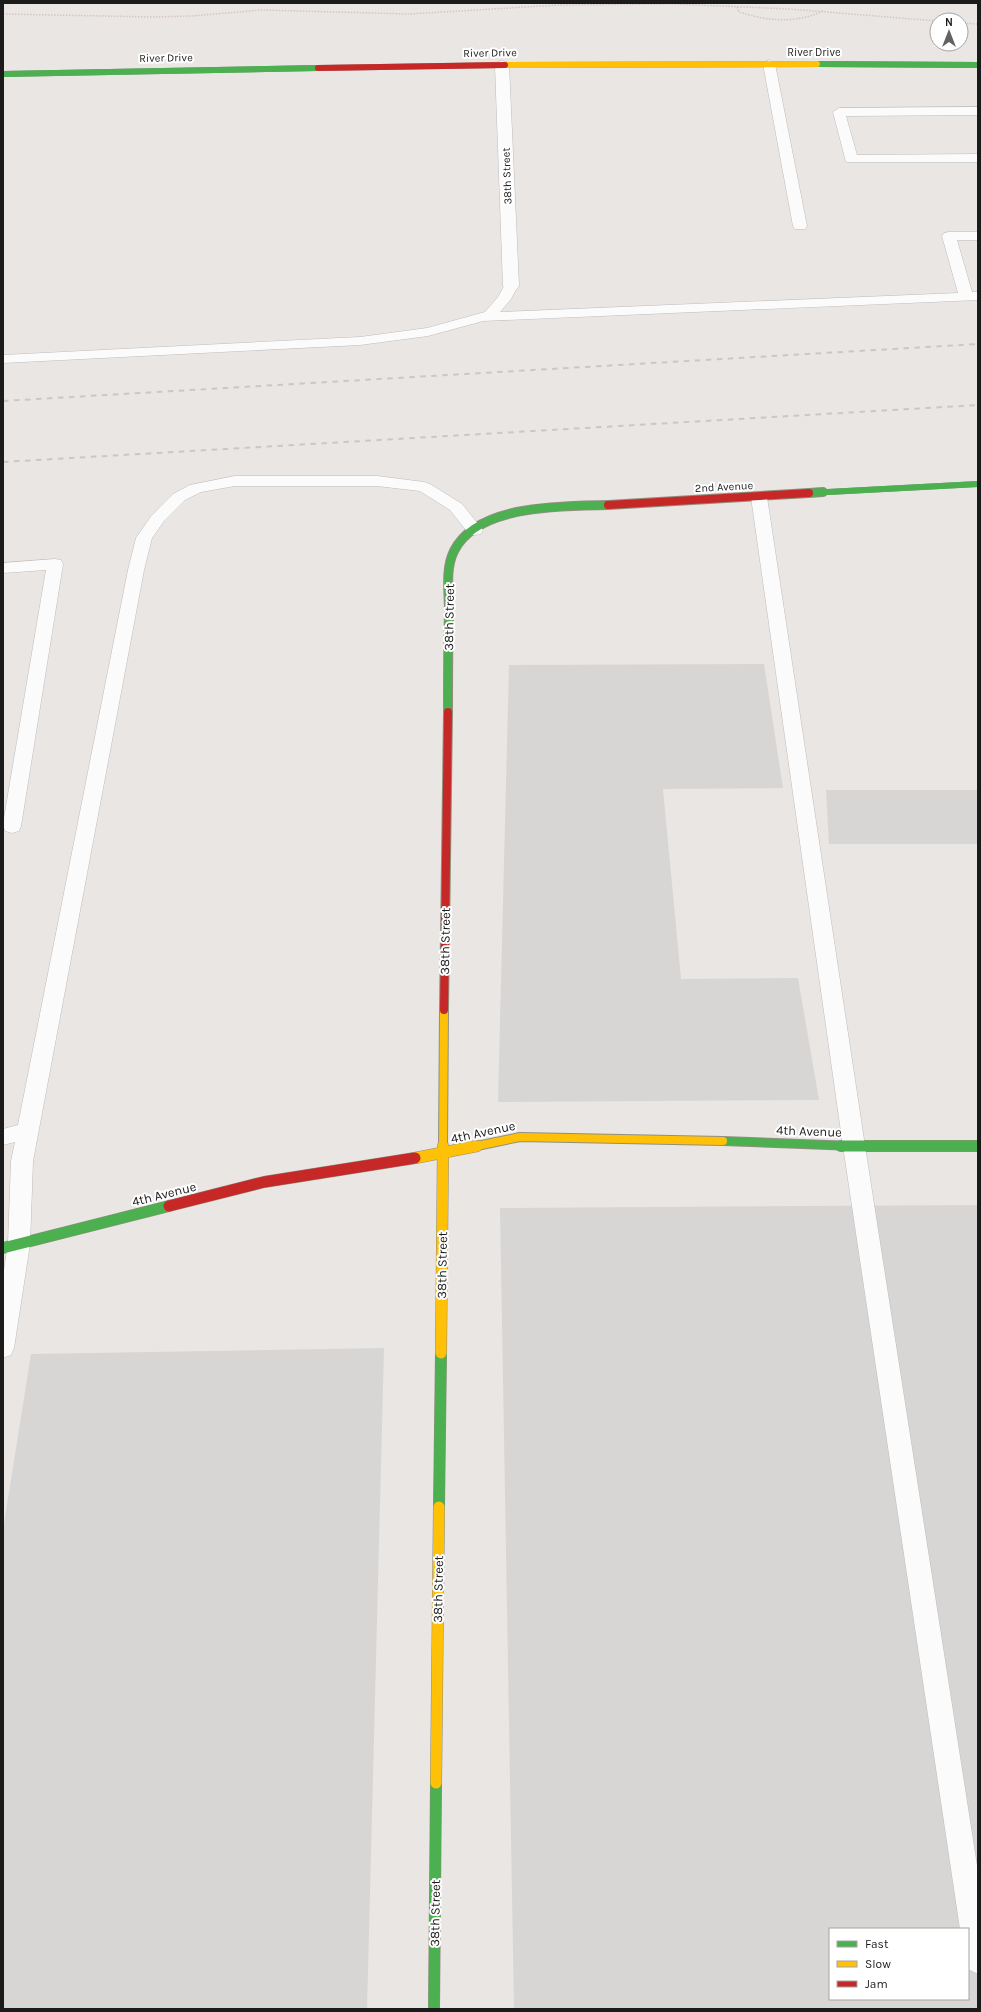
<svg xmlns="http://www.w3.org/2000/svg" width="981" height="2012" viewBox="0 0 981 2012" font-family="Karla,sans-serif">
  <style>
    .residential { fill: #d8d6d5; fill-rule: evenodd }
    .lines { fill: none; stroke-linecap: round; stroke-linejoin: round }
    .lane-casing { stroke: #bfbdbc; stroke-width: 1 }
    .street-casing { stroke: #bfbdbc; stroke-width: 1 }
    .fast-far2-casing { stroke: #918f7e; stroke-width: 6 }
    .fast-far1-casing { stroke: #918f7e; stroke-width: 10 }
    .fast-casing { stroke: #918f7e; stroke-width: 12 }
    .slow-far2-casing { stroke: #918f7e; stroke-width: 6 }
    .slow-far1-casing { stroke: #918f7e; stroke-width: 10 }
    .slow-casing { stroke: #918f7e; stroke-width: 12 }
    .jam-far2-casing { stroke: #918f7e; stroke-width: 6 }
    .jam-far1-casing { stroke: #918f7e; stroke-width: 10 }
    .jam-casing { stroke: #918f7e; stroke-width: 12 }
    .path { stroke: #d4c5c6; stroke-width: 1.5; stroke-dasharray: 1.5 1.5; stroke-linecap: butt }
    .lane { fill: #fcfbfb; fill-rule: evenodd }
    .street { fill: #fcfbfb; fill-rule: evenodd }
    .fast-far2 { stroke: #4caf50; stroke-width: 6 }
    .fast-far1 { stroke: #4caf50; stroke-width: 8 }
    .fast { stroke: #4caf50; stroke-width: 11 }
    .slow-far2 { stroke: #ffc107; stroke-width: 6 }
    .slow-far1 { stroke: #ffc107; stroke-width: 8 }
    .slow { stroke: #ffc107; stroke-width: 11 }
    .jam-far2 { stroke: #c62828; stroke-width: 6 }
    .jam-far1 { stroke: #c62828; stroke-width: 8 }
    .jam { stroke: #c62828; stroke-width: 11 }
    .rail { stroke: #c9c8c8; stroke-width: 2; stroke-dasharray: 5.5 5.5; stroke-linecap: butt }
    .labels { text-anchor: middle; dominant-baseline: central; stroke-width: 4; stroke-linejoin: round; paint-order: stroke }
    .far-street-label { font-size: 11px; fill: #1b1b1b; stroke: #fff }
    .street-label { font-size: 13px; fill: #1b1b1b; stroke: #fff }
  </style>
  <rect width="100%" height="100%" fill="#e9e6e4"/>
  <!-- residential -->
  <g class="residential">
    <path d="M 764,664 L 783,788 L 663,789 L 681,979 L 798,978 L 819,1100 L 498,1102 L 509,665 Z"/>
    <path d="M 826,790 L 978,790 L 978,844 L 829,844 Z"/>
    <path d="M 978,1205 L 978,2009 L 514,2009 L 500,1208 ZM 830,1929 L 968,1929 L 968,1999 L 830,1999 Z"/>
    <path d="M 384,1348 L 367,2009 L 3,2009 L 3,1530 L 31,1354 Z"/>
  </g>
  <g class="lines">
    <!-- lane casing -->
    <g class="lane-casing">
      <g id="lane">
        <path d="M 769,60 L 775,64 L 807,226 L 805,229 L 795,229 L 793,226 L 763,64 Z"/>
        <path d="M 978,107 L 978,115 L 846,116 L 857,155 L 978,154 L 978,162 L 846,162 L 833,112 L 839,108 Z"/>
        <path d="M 949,232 L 978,232 L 978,240 L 957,240 L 972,292 L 978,292 L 978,300 L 483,321 L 428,336 L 360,345 L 3,363 L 3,355 L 360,337 L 427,328 L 485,312 L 498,297 L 506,283 L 516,283 L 518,286 L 511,299 L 500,312 L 958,293 L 942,236 L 944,233 Z"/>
        <path d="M 235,476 L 377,476 L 424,482 L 430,484 L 462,504 L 483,530 L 481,534 L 475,535 L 469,534 L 450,510 L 420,491 L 377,486 L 235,486 L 201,492 L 185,500 L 164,521 L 152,538 L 144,570 L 33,1161 L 30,1244 L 14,1348 L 11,1355 L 3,1358 L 3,1276 L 8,1244 L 11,1161 L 15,1142 L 3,1145 L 3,1129 L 18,1125 L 128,570 L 136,538 L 152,515 L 173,494 L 190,485 Z"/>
        <path d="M 759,492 L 765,494 L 767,497 L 865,1146 L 978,1872 L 978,1974 L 968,1969 L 968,1929 L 960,1929 L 843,1146 L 751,497 L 753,494 Z"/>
        <path d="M 55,559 L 61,560 L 63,564 L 21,826 L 19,831 L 12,833 L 5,831 L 3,824 L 46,570 L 3,573 L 3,563 Z"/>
      </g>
    </g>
    <!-- street casing -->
    <g class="street-casing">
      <path id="street" d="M 502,61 L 507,62 L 509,65 L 519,286 L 517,289 L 505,289 L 503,286 L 495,65 L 497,62 Z"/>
    </g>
    <!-- fast-far2 casing -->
    <g class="fast-far2-casing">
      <g id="fast-far2">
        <path d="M 817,64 L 978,65"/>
        <path d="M 3,74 L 318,68"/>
        <path d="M 809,493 L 978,484"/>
      </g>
    </g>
    <!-- fast-far1 casing -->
    <g class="fast-far1-casing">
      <g id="fast-far1">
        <path d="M 809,493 L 823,492"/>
        <path d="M 448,712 C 448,678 448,645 449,611 C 449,592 445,569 454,551 C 477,504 564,506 608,505"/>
        <path d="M 723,1141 L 854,1146 L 978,1146"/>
      </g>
    </g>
    <!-- fast casing -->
    <g class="fast-casing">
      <g id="fast">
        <path d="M 841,1146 L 978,1146"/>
        <path d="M 3,1248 L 169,1206"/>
        <path d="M 439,1507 L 441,1353"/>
        <path d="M 434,2009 L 436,1783"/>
      </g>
    </g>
    <!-- slow-far2 casing -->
    <g class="slow-far2-casing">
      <path id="slow-far2" d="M 505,65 L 817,64"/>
    </g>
    <!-- slow-far1 casing -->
    <g class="slow-far1-casing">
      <g id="slow-far1">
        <path d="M 443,1147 L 444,1010"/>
        <path d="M 472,1147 L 520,1137 L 723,1141"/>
      </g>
    </g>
    <!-- slow casing -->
    <g class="slow-casing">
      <g id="slow">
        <path d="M 415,1158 L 477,1146"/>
        <path d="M 441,1353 L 443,1146"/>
        <path d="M 436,1783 L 439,1507"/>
      </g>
    </g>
    <!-- jam-far2 casing -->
    <g class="jam-far2-casing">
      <g id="jam-far2">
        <path d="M 318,68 L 505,65"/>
        <path d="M 805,493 L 809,493"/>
      </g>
    </g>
    <!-- jam-far1 casing -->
    <g class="jam-far1-casing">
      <g id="jam-far1">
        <path d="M 608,505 L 809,493"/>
        <path d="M 444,1010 L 448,712"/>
      </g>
    </g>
    <!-- jam casing -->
    <g class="jam-casing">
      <path id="jam" d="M 169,1206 L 264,1182 L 415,1158"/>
    </g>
    <!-- path -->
    <g class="path">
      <path d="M 737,7 L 739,12 C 767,21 796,24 823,11"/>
      <path d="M 3,14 L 153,17 L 192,16 L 262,10 L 409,14 L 559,5 L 676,4 L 789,9 L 937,21"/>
      <path d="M 961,23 L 978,24"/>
    </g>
    <!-- lane -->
    <use href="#lane" class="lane"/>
    <!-- street -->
    <use href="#street" class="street"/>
    <!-- fast-far2 -->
    <use href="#fast-far2" class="fast-far2"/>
    <!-- fast-far1 -->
    <use href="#fast-far1" class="fast-far1"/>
    <!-- fast -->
    <use href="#fast" class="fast"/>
    <!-- slow-far2 -->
    <use href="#slow-far2" class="slow-far2"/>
    <!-- slow-far1 -->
    <use href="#slow-far1" class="slow-far1"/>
    <!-- slow -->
    <use href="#slow" class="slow"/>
    <!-- jam-far2 -->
    <use href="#jam-far2" class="jam-far2"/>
    <!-- jam-far1 -->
    <use href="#jam-far1" class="jam-far1"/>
    <!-- jam -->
    <use href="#jam" class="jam"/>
    <!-- rail -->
    <g class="rail">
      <path d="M 3,401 L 978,344"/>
      <path d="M 3,462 L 978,405"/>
    </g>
  </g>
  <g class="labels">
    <!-- far-street labels -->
    <g class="far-street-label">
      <text x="814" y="52">River Drive</text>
      <text transform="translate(490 53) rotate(-1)">River Drive</text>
      <text transform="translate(166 58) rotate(-1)">River Drive</text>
      <text transform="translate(507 176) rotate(-92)">38th Street</text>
      <text transform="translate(724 487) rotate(-3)">2nd Avenue</text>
    </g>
    <!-- street labels -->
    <g class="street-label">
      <text transform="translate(449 617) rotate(-89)">38th Street</text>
      <text transform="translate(445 941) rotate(-89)">38th Street</text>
      <text transform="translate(809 1131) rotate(2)">4th Avenue</text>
      <text transform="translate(483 1132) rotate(-12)">4th Avenue</text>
      <text transform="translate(164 1194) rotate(-14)">4th Avenue</text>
      <text transform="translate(442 1265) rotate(-89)">38th Street</text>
      <text transform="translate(438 1589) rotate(-89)">38th Street</text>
      <text transform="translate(435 1913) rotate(-89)">38th Street</text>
    </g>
  </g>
  <!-- border -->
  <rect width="981" height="2012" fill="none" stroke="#1b1b1b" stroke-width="8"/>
  <!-- legend -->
  <rect x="829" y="1928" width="140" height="72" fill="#ffffff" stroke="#a4a4a4"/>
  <rect x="837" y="1941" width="20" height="6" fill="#4caf50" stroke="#a4a4a4"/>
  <text x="865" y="1948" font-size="12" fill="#1b1b1b">Fast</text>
  <rect x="837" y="1961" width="20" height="6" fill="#ffc107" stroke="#a4a4a4"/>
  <text x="865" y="1968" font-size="12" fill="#1b1b1b">Slow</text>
  <rect x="837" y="1981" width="20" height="6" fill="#c62828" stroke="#a4a4a4"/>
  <text x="865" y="1988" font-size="12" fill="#1b1b1b">Jam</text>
  <!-- north arrow -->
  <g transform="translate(949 32)"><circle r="19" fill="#ffffff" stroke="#a4a4a4"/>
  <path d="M0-3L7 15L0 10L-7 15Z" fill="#636261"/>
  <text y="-6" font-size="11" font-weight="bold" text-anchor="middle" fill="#1b1b1b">N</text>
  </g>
</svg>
